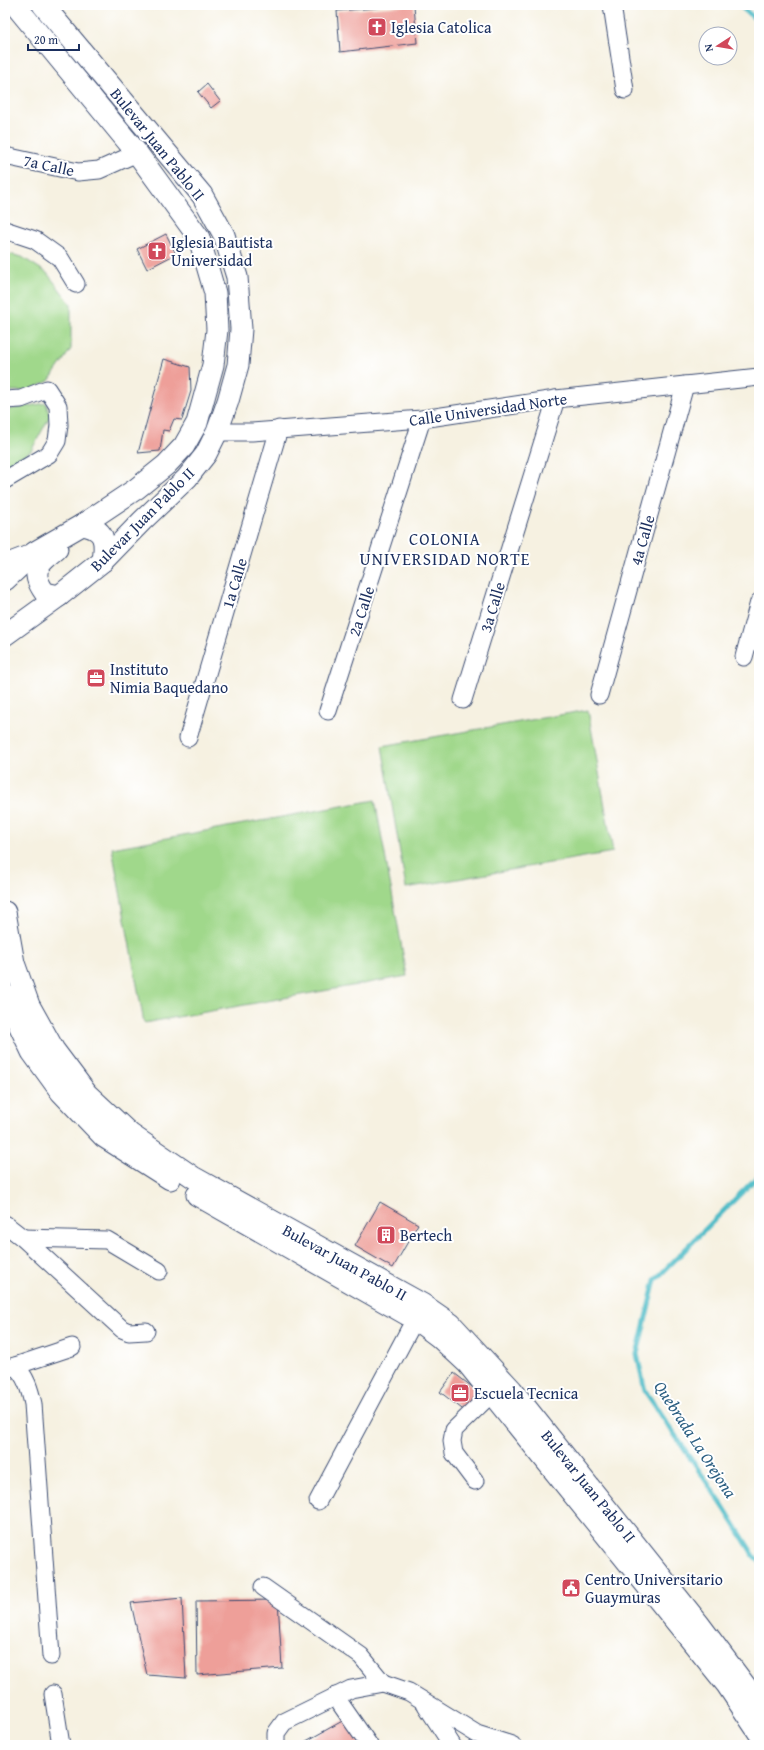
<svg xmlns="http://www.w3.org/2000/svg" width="764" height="1750" viewBox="0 0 764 1750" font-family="'Gentium Book Plus',serif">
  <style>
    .park { fill: #a0d88b; stroke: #5e8474 }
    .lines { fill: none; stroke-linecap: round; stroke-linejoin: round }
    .stream { stroke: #4ebcc7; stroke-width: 5 }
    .building { fill: #ee9f99 }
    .minor-casing { stroke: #3c4c72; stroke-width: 19 }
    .major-casing { stroke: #3c4c72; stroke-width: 23 }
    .minor { stroke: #fff; stroke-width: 17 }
    .major { stroke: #fff; stroke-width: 21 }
    .labels { text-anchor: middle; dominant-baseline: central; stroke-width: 4; stroke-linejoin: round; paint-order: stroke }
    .poi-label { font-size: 16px; fill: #1b2f5e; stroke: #fff; text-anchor: start }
    .street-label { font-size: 16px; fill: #1b2f5e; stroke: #fff }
    .neighbourhood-label { font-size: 17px; letter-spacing: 1px; fill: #1b2f5e; stroke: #fff }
    .water-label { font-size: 17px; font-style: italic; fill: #2d6083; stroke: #fff }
  </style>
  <rect width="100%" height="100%" fill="#fff"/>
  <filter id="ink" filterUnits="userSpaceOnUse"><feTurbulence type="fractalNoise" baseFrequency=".025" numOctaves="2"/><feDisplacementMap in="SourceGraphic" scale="8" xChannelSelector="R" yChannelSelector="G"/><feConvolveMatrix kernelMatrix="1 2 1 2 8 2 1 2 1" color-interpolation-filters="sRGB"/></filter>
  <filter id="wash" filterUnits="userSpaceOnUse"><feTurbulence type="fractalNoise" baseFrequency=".012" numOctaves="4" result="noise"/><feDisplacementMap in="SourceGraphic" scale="16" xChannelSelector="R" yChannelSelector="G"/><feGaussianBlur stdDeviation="0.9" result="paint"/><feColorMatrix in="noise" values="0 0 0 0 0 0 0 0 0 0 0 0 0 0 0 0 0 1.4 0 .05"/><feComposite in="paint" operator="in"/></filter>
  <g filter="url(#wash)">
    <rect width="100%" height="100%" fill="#f6f1e1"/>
    <!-- park -->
    <g class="park">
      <path d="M 5,253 L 22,257 L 47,273 L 71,304 L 71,349 L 49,381 L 27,391 L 5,391 Z"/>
      <path d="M 46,403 L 50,416 L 31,451 L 5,465 L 5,410 Z"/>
      <path d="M 588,710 L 613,852 L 406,888 L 382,746 Z"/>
      <path d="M 375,800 L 407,976 L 144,1023 L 112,848 Z"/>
    </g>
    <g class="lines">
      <!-- stream -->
      <g class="stream">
        <path d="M 739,5 L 759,22"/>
        <path d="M 759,1175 L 655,1280 L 637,1354 L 645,1391 L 723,1506 L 754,1556 L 759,1561"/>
      </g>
    </g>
    <g id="blocks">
      <!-- building -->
      <g class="building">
        <path d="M 414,5 L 417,43 L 340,52 L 337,11 Z"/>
        <path d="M 207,84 L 220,101 L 211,108 L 198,92 Z"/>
        <path d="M 166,234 L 176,254 L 147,269 L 137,249 Z"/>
        <path d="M 164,359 L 190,367 L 191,391 L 182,420 L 174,419 L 169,431 L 163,430 L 160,451 L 138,453 Z"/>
        <path d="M 380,1202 L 418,1224 L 393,1268 L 355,1246 Z"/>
        <path d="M 454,1373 L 480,1393 L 466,1412 L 440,1392 Z"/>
        <path d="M 182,1598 L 186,1678 L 147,1675 L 131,1603 Z"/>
        <path d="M 278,1600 L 282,1668 L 197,1675 L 196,1601 Z"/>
        <path d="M 346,1719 L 361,1745 L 299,1745 Z"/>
      </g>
    </g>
  </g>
  <g filter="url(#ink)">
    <use href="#blocks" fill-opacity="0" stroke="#3c4c72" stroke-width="1"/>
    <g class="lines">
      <!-- minor casing -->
      <g class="minor-casing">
        <g id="minor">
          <path d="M 612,5 L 625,90"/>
          <path d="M 5,156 L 78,172 L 99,170 L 137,153"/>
          <path d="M 5,230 L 35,240 L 60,258 L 76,284"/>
          <path d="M 5,400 L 21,399 L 47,389 L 58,406 L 59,425 L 57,441 L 49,454 L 5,480"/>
          <path d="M 217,432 L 252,432 L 422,419 L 556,399 L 759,377"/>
          <path d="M 5,563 L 31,553"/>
          <path d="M 744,657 L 759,602"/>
          <path d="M 599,695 L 685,385"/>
          <path d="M 463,700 L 556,399"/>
          <path d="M 328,711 L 422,419"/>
          <path d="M 188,738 L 279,429"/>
          <path d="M 5,1224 L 23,1238 L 122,1329 L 129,1332 L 146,1331"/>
          <path d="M 23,1238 L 107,1240 L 159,1271"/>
          <path d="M 15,1366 L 72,1347"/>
          <path d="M 5,1369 L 15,1366 C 26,1376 30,1390 33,1404 L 51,1656"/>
          <path d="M 475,1481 L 454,1453 L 452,1441 L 454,1430 L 492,1393"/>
          <path d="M 318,1501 L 415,1319"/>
          <path d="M 263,1587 L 361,1656 L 383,1683"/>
          <path d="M 53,1694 L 61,1745"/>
          <path d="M 335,1696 L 369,1745"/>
          <path d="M 426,1705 L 452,1745"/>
          <path d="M 276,1745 L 276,1733 L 284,1722 L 351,1689 L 383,1683 L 409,1692 L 477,1734 L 512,1745"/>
        </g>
      </g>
      <!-- major casing -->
      <g class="major-casing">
        <g id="major">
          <path d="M 82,525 C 105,529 106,540 103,561"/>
          <path d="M 57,549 C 38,564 29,571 45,593 L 59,596"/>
          <path d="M 5,580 L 35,552 L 82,525 L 136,489 L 166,465 L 184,446 L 197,423 L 213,365 L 217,330 L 215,293 L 199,238 L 137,153 L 15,5"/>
          <path d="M 5,635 L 59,596 L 103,561 L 142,521 L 187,478 L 206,454 L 217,432 L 228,401 L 238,365 L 241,329 L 237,277 L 224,235 L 202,195 L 43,5"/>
          <path d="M 5,912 L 14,963 L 29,1005 L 54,1050 L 87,1094 L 130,1134 L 193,1177 L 422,1304 L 451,1324 L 512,1390 L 699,1624 L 759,1704"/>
          <path d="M 5,995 L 32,1052 L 61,1092 L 104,1137 L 170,1179"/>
          <path d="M 197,1195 L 415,1319 L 439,1337 L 467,1363 L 727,1685 L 759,1733"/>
        </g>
      </g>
      <!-- minor -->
      <use href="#minor" class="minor"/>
      <!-- major -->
      <use href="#major" class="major"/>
    </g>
  </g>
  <!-- icons -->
  <defs>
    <g id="church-square" transform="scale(1)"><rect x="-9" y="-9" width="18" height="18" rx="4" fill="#d1495b" stroke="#fff"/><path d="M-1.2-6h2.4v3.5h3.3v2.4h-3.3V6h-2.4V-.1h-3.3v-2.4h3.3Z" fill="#fff"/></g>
    <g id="office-square" transform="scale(1)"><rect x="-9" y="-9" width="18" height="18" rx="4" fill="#d1495b" stroke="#fff"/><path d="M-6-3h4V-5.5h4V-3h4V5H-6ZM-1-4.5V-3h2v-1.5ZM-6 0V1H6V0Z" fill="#fff"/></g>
    <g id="building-square" transform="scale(1)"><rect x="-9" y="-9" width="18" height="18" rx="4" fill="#d1495b" stroke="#fff"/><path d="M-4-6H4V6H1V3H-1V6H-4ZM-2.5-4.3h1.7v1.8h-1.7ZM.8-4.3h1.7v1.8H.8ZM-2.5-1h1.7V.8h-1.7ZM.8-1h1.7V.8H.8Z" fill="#fff"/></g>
    <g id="civic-square" transform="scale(1)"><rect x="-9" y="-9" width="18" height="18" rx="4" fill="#d1495b" stroke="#fff"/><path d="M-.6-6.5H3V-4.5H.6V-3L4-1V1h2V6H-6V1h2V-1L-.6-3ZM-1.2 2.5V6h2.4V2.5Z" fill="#fff"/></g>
  </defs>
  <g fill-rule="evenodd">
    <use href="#church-square" x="377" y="27"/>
    <use href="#church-square" x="157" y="251"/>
    <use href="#office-square" x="96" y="678"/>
    <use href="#building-square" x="386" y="1235"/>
    <use href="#office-square" x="460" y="1393"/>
    <use href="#civic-square" x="571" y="1588"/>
  </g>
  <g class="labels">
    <!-- poi labels -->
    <g class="poi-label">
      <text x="391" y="27">Iglesia Catolica</text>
      <text x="171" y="242">Iglesia Bautista<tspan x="171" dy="18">Universidad</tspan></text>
      <text x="110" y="669">Instituto<tspan x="110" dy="18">Nimia Baquedano</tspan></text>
      <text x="400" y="1235">Bertech</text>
      <text x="474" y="1393">Escuela Tecnica</text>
      <text x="585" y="1579">Centro Universitario<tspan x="585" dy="18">Guaymuras</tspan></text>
    </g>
    <!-- street labels -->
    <g class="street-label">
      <text transform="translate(158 144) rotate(51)">Bulevar Juan Pablo II</text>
      <text transform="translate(49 165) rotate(12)">7a Calle</text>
      <text transform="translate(488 409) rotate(-8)">Calle Universidad Norte</text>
      <text transform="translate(142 519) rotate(-45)">Bulevar Juan Pablo II</text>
      <text transform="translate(642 540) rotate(-74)">4a Calle</text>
      <text transform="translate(234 583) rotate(-73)">1a Calle</text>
      <text transform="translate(492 607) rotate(-73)">3a Calle</text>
      <text transform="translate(361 611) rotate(-72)">2a Calle</text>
      <text transform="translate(345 1262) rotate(29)">Bulevar Juan Pablo II</text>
      <text transform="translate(589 1486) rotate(51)">Bulevar Juan Pablo II</text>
    </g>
    <!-- neighbourhood labels -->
    <g class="neighbourhood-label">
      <text x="445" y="538">COLONIA<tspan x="445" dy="20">UNIVERSIDAD NORTE</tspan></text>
    </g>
    <!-- water labels -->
    <g class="water-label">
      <text transform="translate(696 1439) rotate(57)">Quebrada La Orejona</text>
    </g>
  </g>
  <!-- margin -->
  <rect width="764" height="1750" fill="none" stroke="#fff" stroke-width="20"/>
  <!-- north arrow -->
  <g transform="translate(718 46) rotate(258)"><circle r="19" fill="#ffffff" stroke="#a4acbf"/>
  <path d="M0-3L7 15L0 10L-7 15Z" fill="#d1495b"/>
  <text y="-6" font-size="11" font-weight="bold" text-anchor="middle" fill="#1b2f5e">N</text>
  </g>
  <!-- scale -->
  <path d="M28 44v6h51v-6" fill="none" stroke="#1b2f5e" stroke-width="2"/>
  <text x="34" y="44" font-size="12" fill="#1b2f5e" stroke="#ffffff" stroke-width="3" paint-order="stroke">20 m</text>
</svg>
